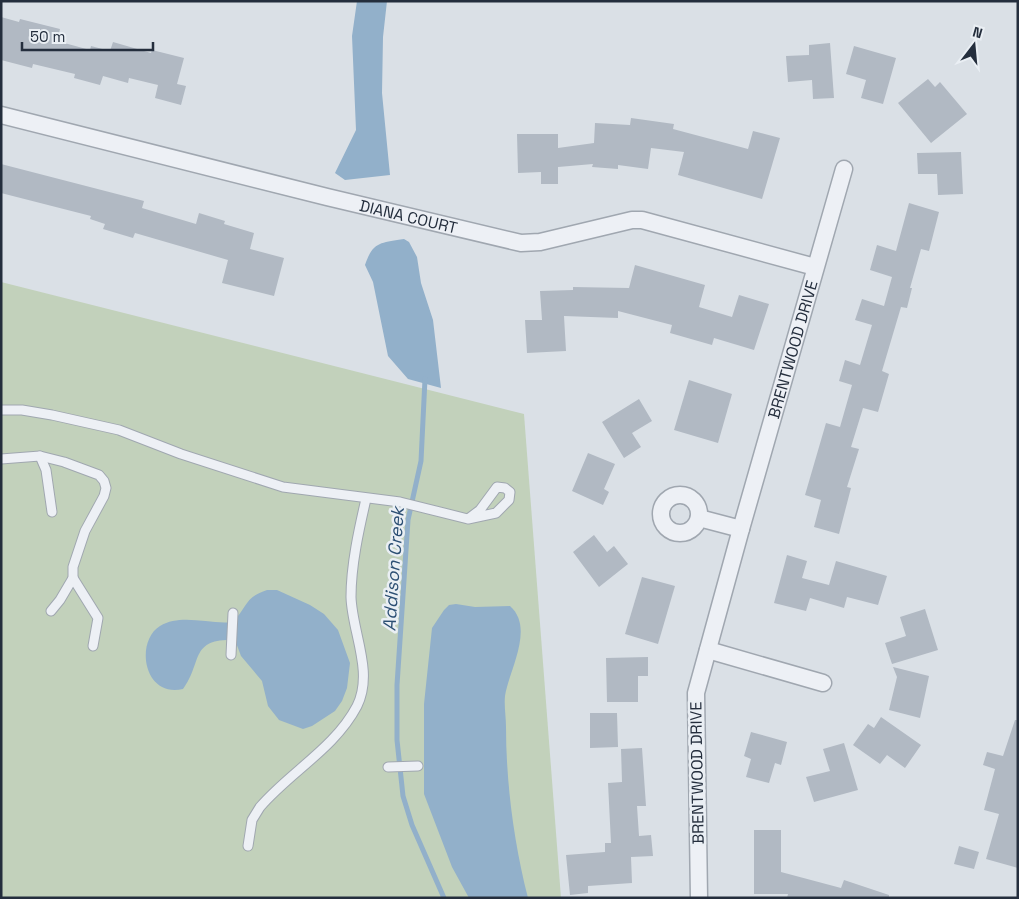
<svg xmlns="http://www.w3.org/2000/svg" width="1019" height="899" viewBox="0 0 1019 899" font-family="'Space Grotesk',sans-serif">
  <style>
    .green { fill: #c2d1bb }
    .water { fill: #92b0ca }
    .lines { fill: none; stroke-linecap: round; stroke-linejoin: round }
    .stream { stroke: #92b0ca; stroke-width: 5 }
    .building { fill: #b1b9c3 }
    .lane-casing { stroke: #a0a7b0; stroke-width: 11 }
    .street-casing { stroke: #a0a7b0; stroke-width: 19 }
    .lane { stroke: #edf0f5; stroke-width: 9 }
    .street { stroke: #edf0f5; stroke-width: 16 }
    .labels { text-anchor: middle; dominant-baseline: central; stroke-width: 5; stroke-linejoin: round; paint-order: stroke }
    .street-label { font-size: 16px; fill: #242e3d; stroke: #eaeff4 }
    .water-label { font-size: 18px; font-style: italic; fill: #2c4f73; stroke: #eaeff4 }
  </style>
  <rect width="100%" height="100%" fill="#dae0e6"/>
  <!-- green -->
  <path class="green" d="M 1,282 L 524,414 L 561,898 L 1,898 Z"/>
  <!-- water -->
  <g class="water">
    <path d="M 357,1 L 387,1 L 383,37 L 382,93 L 390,175 L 345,180 L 335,173 L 356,130 L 352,36 Z"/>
    <path d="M 404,239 L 409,242 L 417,257 L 421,283 L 433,320 L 441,388 L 408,379 L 388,356 L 373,282 L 365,265 C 373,241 381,243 404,239 Z"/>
    <path d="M 267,590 L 277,590 L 310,605 L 324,614 L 338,630 L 350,663 L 347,688 L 342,701 L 335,711 L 312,726 L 303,729 L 279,720 L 268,706 L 262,681 L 241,656 L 235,640 C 189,638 203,662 183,689 C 143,698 135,641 160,626 C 182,613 210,625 233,622 C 247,607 245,597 267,590 Z"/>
    <path d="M 456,604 L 475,607 L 510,606 C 535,628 509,670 505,696 C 504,706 506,717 506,727 C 506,783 514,843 528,898 L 469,898 L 452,867 L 424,794 L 424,704 L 432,628 L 444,610 L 449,605 Z"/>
  </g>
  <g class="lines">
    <!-- stream -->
    <path class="stream" d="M 425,379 L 421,461 L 408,520 L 397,685 L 397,740 L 403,796 L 412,825 L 444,898"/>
  </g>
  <!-- building -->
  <g class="building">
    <path d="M 1,17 L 19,22 L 20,19 L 60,29 L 57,41 L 90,50 L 91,46 L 110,51 L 113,42 L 151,53 L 152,50 L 184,58 L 177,84 L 186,86 L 181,105 L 155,98 L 158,85 L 129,78 L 128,83 L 103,76 L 100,85 L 74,78 L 75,74 L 33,64 L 32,68 L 1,60 Z"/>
    <path d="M 830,43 L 834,98 L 813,99 L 812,80 L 788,82 L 786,56 L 809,55 L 809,45 Z"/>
    <path d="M 854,46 L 896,58 L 883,104 L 861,98 L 866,80 L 846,74 Z"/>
    <path d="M 928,79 L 935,87 L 940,82 L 967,114 L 931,143 L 898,103 Z"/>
    <path d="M 631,118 L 674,124 L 673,129 L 748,149 L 753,131 L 780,138 L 762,199 L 678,175 L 684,152 L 651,148 L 648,169 L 618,165 L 618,169 L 592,167 L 593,164 L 558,167 L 558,184 L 541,184 L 541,172 L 518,173 L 517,134 L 558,134 L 558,148 L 594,143 L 595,123 L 630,125 Z"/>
    <path d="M 961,152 L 963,194 L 938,195 L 937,174 L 918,174 L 917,153 Z"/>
    <path d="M 1,164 L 144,201 L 142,208 L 196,224 L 199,213 L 225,221 L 224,224 L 254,233 L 250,249 L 284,258 L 274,296 L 222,283 L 228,260 L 135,233 L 133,238 L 103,229 L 105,224 L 90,219 L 91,216 L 1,193 Z"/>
    <path d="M 909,203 L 939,212 L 929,251 L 921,249 L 910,288 L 912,288 L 907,308 L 901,307 L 882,371 L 889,374 L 878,412 L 863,408 L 851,447 L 859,449 L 847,487 L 851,488 L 839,534 L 814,527 L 821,500 L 805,495 L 826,423 L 840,427 L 852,385 L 839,381 L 845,360 L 860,365 L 872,325 L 855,320 L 862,299 L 884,306 L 892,277 L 870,270 L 877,245 L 896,251 Z"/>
    <path d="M 635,265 L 705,285 L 699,307 L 732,317 L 739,295 L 769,304 L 754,350 L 714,338 L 712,345 L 670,333 L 672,325 L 618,311 L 618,318 L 564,316 L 566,351 L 527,353 L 525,320 L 542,320 L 540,291 L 573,290 L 573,287 L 629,288 Z"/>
    <path d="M 689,380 L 732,394 L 718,443 L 674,430 Z"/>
    <path d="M 639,399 L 652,421 L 632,433 L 641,447 L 624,458 L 602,422 Z"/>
    <path d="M 588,453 L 615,464 L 604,489 L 609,492 L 603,505 L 572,491 Z"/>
    <path d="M 594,535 L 607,552 L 614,546 L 628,564 L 599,587 L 573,552 Z"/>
    <path d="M 787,555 L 807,561 L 802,578 L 829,585 L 836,561 L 887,576 L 878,605 L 847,597 L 844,608 L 810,598 L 806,611 L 774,603 Z"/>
    <path d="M 642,577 L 675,586 L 658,644 L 625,634 Z"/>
    <path d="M 925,609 L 938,650 L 892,664 L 885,643 L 906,636 L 900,617 Z"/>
    <path d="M 648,657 L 648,676 L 638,676 L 638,702 L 607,702 L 606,658 Z"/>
    <path d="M 893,667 L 929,676 L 920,718 L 889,710 L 897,677 Z"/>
    <path d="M 590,713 L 617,713 L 618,747 L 590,748 Z"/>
    <path d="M 881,717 L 921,745 L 905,768 L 887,755 L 880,764 L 853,745 L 868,724 L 874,728 Z"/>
    <path d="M 1015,720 L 1018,720 L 1018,868 L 986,859 L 999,814 L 984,810 L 995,769 L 983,765 L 987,752 L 1003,756 Z"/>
    <path d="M 751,732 L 787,742 L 781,765 L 775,763 L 769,783 L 746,777 L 751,759 L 744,756 Z"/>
    <path d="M 844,743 L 858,790 L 814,802 L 806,777 L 830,771 L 823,749 Z"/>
    <path d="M 642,748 L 646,806 L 637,806 L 639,836 L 651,835 L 653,856 L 631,857 L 632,883 L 588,886 L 588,893 L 570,895 L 566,855 L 605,852 L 605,843 L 611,843 L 608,783 L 622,782 L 621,749 Z"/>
    <path d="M 754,830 L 781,830 L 781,872 L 841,888 L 844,880 L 889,895 L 889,898 L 787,898 L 788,894 L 754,894 Z"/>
    <path d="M 959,846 L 979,852 L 974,869 L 954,864 Z"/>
  </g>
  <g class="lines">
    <!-- lane casing -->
    <g class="lane-casing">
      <g id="lane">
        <path d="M 1,410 L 22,410 L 52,415 L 119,430 L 181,454 L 283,487 L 400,502 L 468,519 L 496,513 L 509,500 L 510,492 L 505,488 L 497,487 L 480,510 L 468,519"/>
        <path d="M 40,456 L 46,470 L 52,512"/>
        <path d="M 1,459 L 40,456 L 64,462 L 99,475 L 104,481 L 106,488 L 104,496 L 85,531 L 73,567 L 73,578 L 60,600 L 51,611"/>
        <path d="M 73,578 L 98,618 L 93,646"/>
        <path d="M 231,655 L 233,613"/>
        <path d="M 388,767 L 418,766"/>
        <path d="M 248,846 L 252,820 L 260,807 C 290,772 335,748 357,706 C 374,672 352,632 351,597 C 351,565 359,529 366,499"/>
      </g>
    </g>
    <!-- street casing -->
    <g class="street-casing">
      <g id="street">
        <path id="s1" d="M 1,115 L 327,197 L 521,243 L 540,242 L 632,220 L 642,220 L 815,267"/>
        <circle cx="680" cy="514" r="19"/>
        <path d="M 699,518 L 741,529"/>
        <path d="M 708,650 L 823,683"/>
        <path id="s2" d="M 699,898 L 696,693 L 741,529 L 844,169"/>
      </g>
    </g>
    <!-- lane -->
    <use href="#lane" class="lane"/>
    <!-- street -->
    <use href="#street" class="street"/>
  </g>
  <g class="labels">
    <!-- street labels -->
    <g class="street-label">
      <text stroke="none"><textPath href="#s1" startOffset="420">DIANA COURT</textPath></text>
      <text stroke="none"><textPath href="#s2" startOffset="562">BRENTWOOD DRIVE</textPath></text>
      <text transform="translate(697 773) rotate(-91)">BRENTWOOD DRIVE</text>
    </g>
    <!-- water labels -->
    <g class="water-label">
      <text transform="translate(393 569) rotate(-86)">Addison Creek</text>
    </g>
  </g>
  <!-- border -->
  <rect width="1019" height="899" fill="none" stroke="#242e3d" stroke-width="5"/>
  <!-- north arrow -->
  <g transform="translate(974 45) rotate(16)" stroke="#eaeff4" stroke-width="4" paint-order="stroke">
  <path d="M0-4L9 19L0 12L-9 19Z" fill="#242e3d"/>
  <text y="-8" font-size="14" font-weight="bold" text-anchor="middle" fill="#242e3d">N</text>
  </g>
  <!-- scale -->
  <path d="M22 42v8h131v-8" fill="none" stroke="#242e3d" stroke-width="2.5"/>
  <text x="30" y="42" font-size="15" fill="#242e3d" stroke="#eaeff4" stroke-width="4" paint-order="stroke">50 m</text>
</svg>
